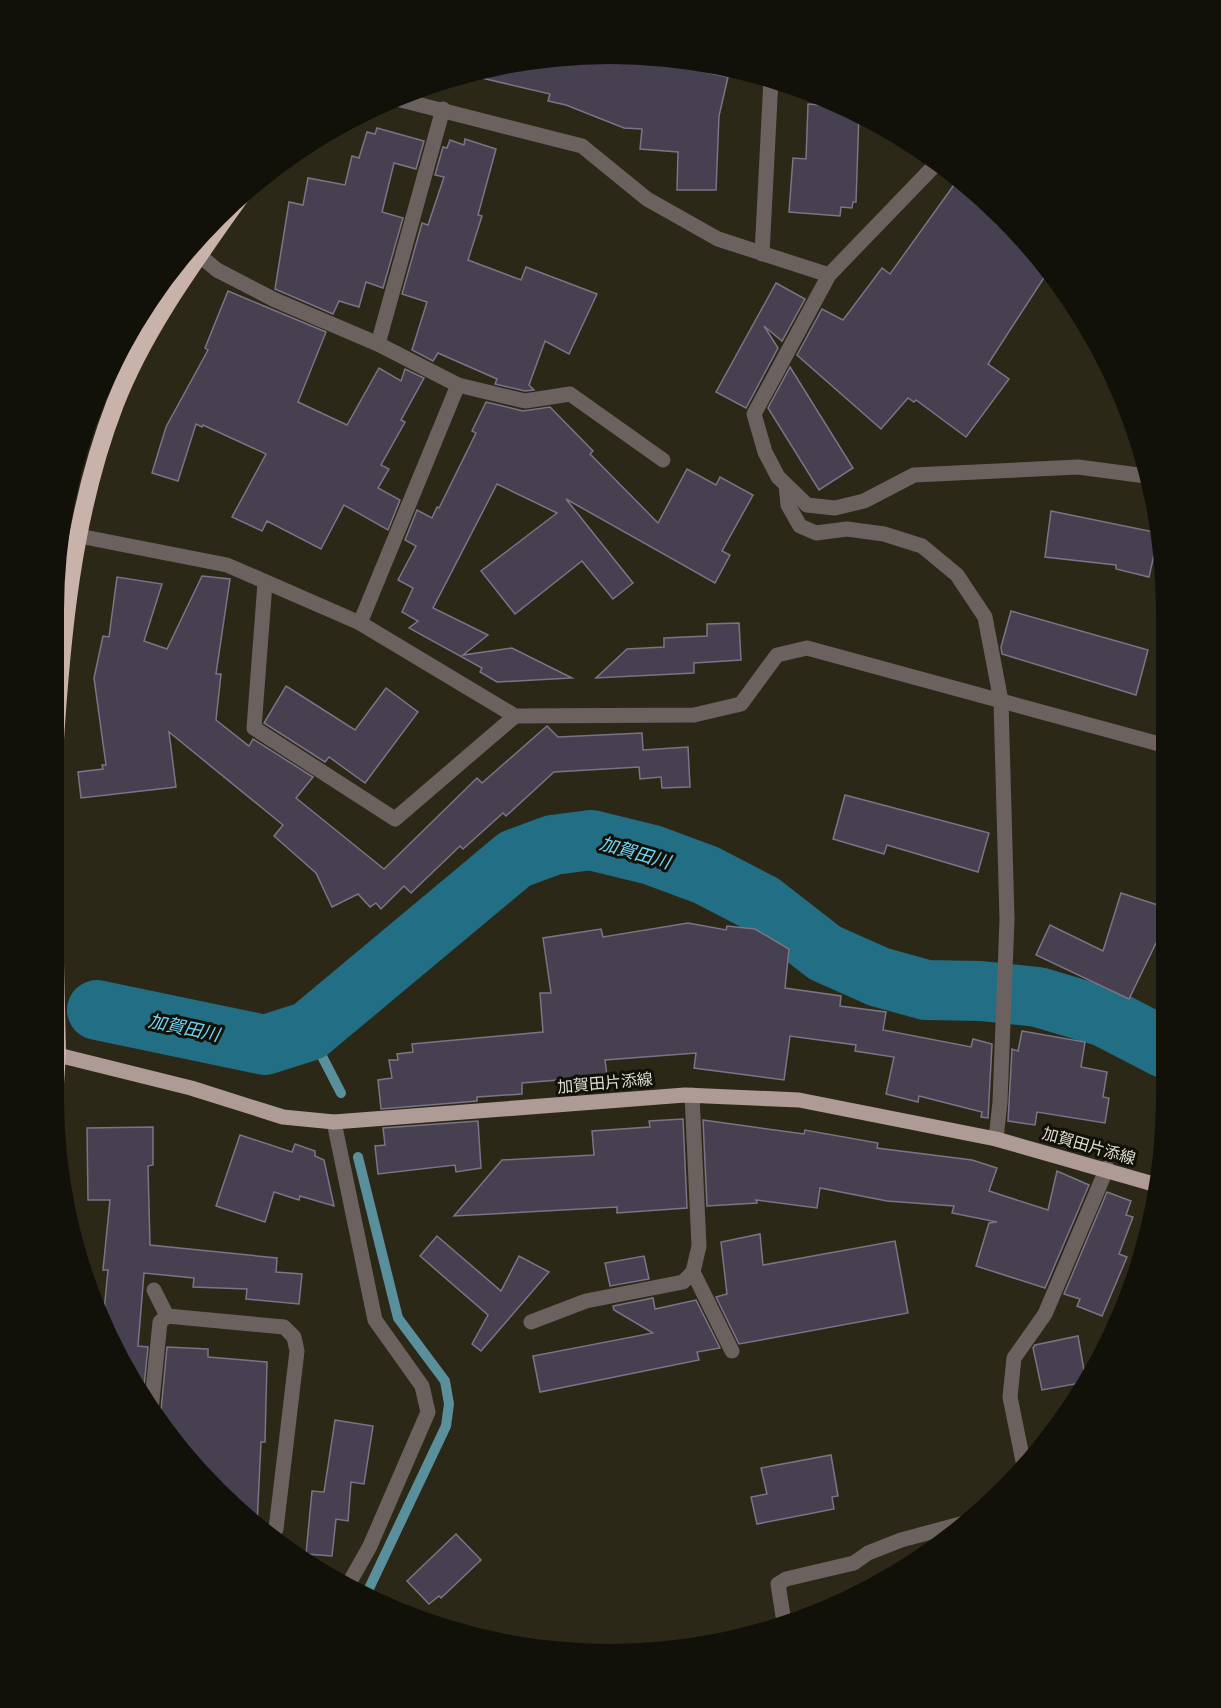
<svg xmlns="http://www.w3.org/2000/svg" width="1221" height="1708" viewBox="0 0 1221 1708" font-family="Helvetica,'Noto Sans JP',sans-serif">
  <style>
    .lines { fill: none; stroke-linecap: round; stroke-linejoin: round }
    .stream { stroke: #5a8f9c; stroke-width: 10 }
    .river { stroke: #216e85; stroke-width: 60 }
    .building { fill: #464050; stroke: #7b7486; stroke-width: 1.5 }
    .minor { stroke: #6b625f; stroke-width: 15 }
    .major { stroke: #ae9b95; stroke-width: 15 }
    .highway { stroke: #c9b2aa; stroke-width: 18 }
    .labels { text-anchor: middle; dominant-baseline: central; stroke-width: 6; stroke-linejoin: round; paint-order: stroke }
    .street-label { font-size: 16px; fill: #dfddd2; stroke: #121109 }
    .water-label { font-size: 18px; font-style: italic; fill: #71d6f7; stroke: #121109 }
  </style>
  <rect width="100%" height="100%" fill="#2c2817"/>
  <g class="lines">
    <!-- stream -->
    <g class="stream">
      <path d="M 309,1031 L 341,1093"/>
      <path d="M 358,1157 L 398,1318 L 445,1381 L 449,1404 L 446,1426 L 365,1597"/>
    </g>
    <!-- river -->
    <path class="river" d="M 97,1010 L 265,1045 L 309,1031 L 515,859 L 553,845 L 591,840 L 652,855 L 706,875 L 762,904 L 825,953 L 879,977 L 926,990 L 981,991 L 1038,997 L 1105,1017 L 1165,1048"/>
  </g>
  <!-- building -->
  <g class="building">
    <path d="M 647,55 L 650,56 L 649,59 L 728,77 L 719,116 L 716,190 L 677,190 L 678,152 L 640,149 L 642,129 L 624,128 L 566,105 L 548,101 L 550,94 L 469,75 L 538,59 Z"/>
    <path d="M 821,98 L 859,113 L 856,202 L 853,202 L 852,208 L 841,207 L 840,216 L 789,212 L 793,158 L 806,159 L 808,104 L 821,105 Z"/>
    <path d="M 377,128 L 424,141 L 416,169 L 394,163 L 382,212 L 403,218 L 383,288 L 366,282 L 359,307 L 339,301 L 333,314 L 275,289 L 289,202 L 303,205 L 308,178 L 345,185 L 352,156 L 359,158 L 367,132 L 375,134 Z"/>
    <path d="M 465,139 L 496,149 L 478,215 L 482,216 L 468,260 L 521,280 L 526,267 L 597,294 L 569,354 L 545,341 L 529,385 L 534,390 L 525,391 L 495,384 L 497,379 L 438,353 L 433,361 L 412,350 L 427,302 L 402,294 L 422,223 L 428,225 L 444,177 L 435,175 L 443,147 L 447,148 L 450,140 L 464,145 Z"/>
    <path d="M 959,178 L 1029,244 L 1047,273 L 988,364 L 1009,379 L 966,437 L 916,400 L 914,402 L 908,398 L 881,429 L 797,355 L 822,309 L 843,320 L 882,268 L 890,274 Z"/>
    <path d="M 776,283 L 805,299 L 782,341 L 764,326 L 778,348 L 746,408 L 716,392 Z"/>
    <path d="M 228,291 L 326,332 L 298,402 L 347,425 L 379,368 L 401,381 L 405,369 L 424,378 L 401,420 L 405,422 L 381,465 L 389,469 L 378,488 L 400,500 L 388,530 L 344,505 L 321,549 L 267,521 L 262,531 L 232,517 L 266,454 L 203,425 L 202,427 L 196,424 L 178,481 L 152,473 L 166,427 L 208,350 L 205,348 Z"/>
    <path d="M 790,367 L 853,468 L 819,490 L 768,408 Z"/>
    <path d="M 486,402 L 523,411 L 550,407 L 593,451 L 590,454 L 658,523 L 687,469 L 716,485 L 720,477 L 753,495 L 722,551 L 730,555 L 715,583 L 566,499 L 633,583 L 613,599 L 582,561 L 515,614 L 481,571 L 557,513 L 497,484 L 433,608 L 488,635 L 463,655 L 512,648 L 572,678 L 497,682 L 480,672 L 482,668 L 409,628 L 418,621 L 402,612 L 413,588 L 398,580 L 416,546 L 405,540 L 417,510 L 432,518 L 437,507 L 439,508 L 476,433 L 472,431 Z"/>
    <path d="M 1051,511 L 1159,533 L 1149,577 L 1116,569 L 1116,565 L 1045,557 Z"/>
    <path d="M 202,576 L 230,579 L 216,674 L 221,674 L 216,720 L 249,746 L 253,739 L 313,777 L 296,798 L 384,869 L 477,778 L 482,783 L 547,726 L 558,737 L 642,733 L 643,750 L 688,747 L 690,787 L 662,788 L 661,777 L 640,779 L 639,767 L 554,772 L 506,816 L 503,813 L 463,849 L 460,846 L 411,893 L 404,886 L 381,909 L 376,903 L 370,907 L 358,894 L 332,907 L 316,873 L 274,836 L 283,825 L 169,732 L 176,787 L 81,798 L 78,772 L 103,769 L 102,765 L 106,765 L 94,678 L 103,636 L 109,637 L 117,577 L 162,584 L 144,641 L 167,649 Z"/>
    <path d="M 1011,611 L 1148,650 L 1136,695 L 1002,654 L 1001,647 Z"/>
    <path d="M 739,623 L 741,660 L 694,663 L 694,673 L 596,678 L 627,649 L 664,647 L 664,638 L 707,636 L 707,624 Z"/>
    <path d="M 286,686 L 355,730 L 386,688 L 418,712 L 365,783 L 329,757 L 325,762 L 264,723 Z"/>
    <path d="M 845,795 L 989,833 L 978,872 L 887,845 L 884,854 L 833,839 Z"/>
    <path d="M 1121,893 L 1164,907 L 1165,941 L 1158,939 L 1129,999 L 1036,955 L 1050,925 L 1103,951 Z"/>
    <path d="M 688,923 L 726,930 L 727,926 L 755,929 L 789,949 L 785,988 L 841,996 L 840,1006 L 886,1012 L 883,1030 L 971,1047 L 973,1039 L 992,1044 L 988,1118 L 981,1117 L 982,1112 L 919,1096 L 918,1102 L 886,1094 L 894,1057 L 855,1051 L 856,1045 L 790,1036 L 784,1080 L 694,1068 L 696,1053 L 605,1060 L 607,1076 L 522,1083 L 522,1094 L 477,1097 L 477,1101 L 381,1109 L 378,1080 L 392,1078 L 389,1060 L 398,1060 L 397,1054 L 413,1052 L 412,1044 L 543,1032 L 540,993 L 551,993 L 543,938 L 601,929 L 603,937 Z"/>
    <path d="M 1022,1031 L 1085,1042 L 1081,1067 L 1107,1072 L 1103,1097 L 1109,1098 L 1105,1123 L 1037,1112 L 1035,1125 L 1008,1121 L 1012,1049 L 1018,1051 Z"/>
    <path d="M 683,1119 L 687,1208 L 617,1213 L 617,1207 L 454,1216 L 502,1160 L 594,1155 L 592,1131 L 650,1127 L 649,1121 Z"/>
    <path d="M 703,1120 L 804,1134 L 805,1130 L 878,1143 L 877,1148 L 972,1160 L 997,1168 L 989,1191 L 1048,1210 L 1057,1171 L 1089,1185 L 1045,1288 L 976,1266 L 989,1223 L 997,1222 L 952,1213 L 954,1206 L 887,1201 L 820,1188 L 817,1208 L 756,1200 L 757,1203 L 707,1206 Z"/>
    <path d="M 478,1121 L 481,1168 L 456,1172 L 455,1165 L 378,1174 L 375,1146 L 385,1145 L 383,1128 Z"/>
    <path d="M 153,1127 L 153,1165 L 148,1166 L 150,1245 L 277,1258 L 276,1272 L 302,1274 L 299,1304 L 246,1299 L 247,1289 L 193,1287 L 194,1278 L 144,1273 L 138,1346 L 148,1347 L 143,1396 L 104,1311 L 108,1270 L 103,1270 L 110,1200 L 88,1200 L 87,1128 Z"/>
    <path d="M 240,1135 L 292,1152 L 295,1144 L 315,1151 L 315,1156 L 324,1160 L 334,1206 L 300,1196 L 299,1200 L 274,1192 L 265,1222 L 216,1206 Z"/>
    <path d="M 1107,1192 L 1131,1201 L 1126,1215 L 1133,1217 L 1119,1254 L 1127,1257 L 1102,1316 L 1077,1306 L 1080,1299 L 1064,1294 Z"/>
    <path d="M 760,1234 L 763,1265 L 895,1241 L 908,1313 L 739,1344 L 716,1297 L 727,1294 L 721,1242 Z"/>
    <path d="M 437,1236 L 501,1291 L 519,1256 L 549,1272 L 481,1351 L 472,1344 L 488,1315 L 420,1256 Z"/>
    <path d="M 644,1256 L 649,1279 L 610,1286 L 605,1263 Z"/>
    <path d="M 653,1298 L 655,1309 L 696,1300 L 720,1348 L 697,1352 L 699,1360 L 540,1392 L 533,1356 L 653,1333 L 614,1310 L 613,1306 Z"/>
    <path d="M 1078,1336 L 1086,1382 L 1042,1390 L 1033,1348 L 1035,1345 Z"/>
    <path d="M 167,1347 L 208,1349 L 208,1357 L 267,1362 L 265,1442 L 261,1442 L 257,1525 L 244,1516 L 157,1417 L 161,1411 Z"/>
    <path d="M 335,1420 L 373,1426 L 364,1484 L 351,1482 L 348,1521 L 336,1519 L 332,1556 L 306,1554 L 312,1491 L 324,1492 Z"/>
    <path d="M 831,1455 L 838,1496 L 832,1497 L 834,1509 L 757,1524 L 751,1497 L 767,1494 L 761,1468 Z"/>
    <path d="M 456,1534 L 481,1560 L 441,1598 L 439,1596 L 429,1604 L 407,1581 Z"/>
  </g>
  <g class="lines">
    <!-- minor -->
    <g class="minor">
      <path d="M 397,99 L 582,146 L 647,199 L 718,239 L 829,275"/>
      <path d="M 938,162 L 829,275 L 754,414 L 765,452 L 778,477 L 807,505 L 835,508 L 864,501 L 914,475 L 1078,467 L 1146,476"/>
      <path d="M 762,254 L 771,79"/>
      <path d="M 199,255 L 217,270 L 275,300 L 378,344 L 458,385 L 525,401 L 570,394 L 663,460"/>
      <path d="M 378,344 L 443,109"/>
      <path d="M 786,485 L 788,505 L 800,526 L 816,533 L 847,529 L 884,534 L 922,546 L 957,575 L 985,617 L 1001,701 L 1007,919 L 1000,1102 L 996,1139"/>
      <path d="M 79,536 L 227,565 L 360,623 L 515,716 L 694,715 L 741,704 L 777,655 L 807,648 L 1163,745"/>
      <path d="M 265,583 L 254,728 L 395,819 L 515,716"/>
      <path d="M 360,623 L 458,385"/>
      <path d="M 692,1095 L 699,1246 L 693,1272 L 732,1351"/>
      <path d="M 334,1122 L 375,1320 L 422,1386 L 428,1412 L 370,1546 L 348,1585"/>
      <path d="M 167,1316 L 284,1327 L 294,1337 L 297,1351 L 276,1529 L 270,1533"/>
      <path d="M 531,1322 L 586,1301 L 683,1282 L 693,1272"/>
      <path d="M 151,1410 L 160,1322 L 167,1316 L 154,1290"/>
      <path d="M 1024,1466 L 1010,1397 L 1014,1358 L 1045,1314 L 1107,1168"/>
      <path d="M 784,1622 L 778,1584 L 786,1579 L 854,1563 L 868,1553 L 901,1540 L 968,1522"/>
    </g>
    <!-- major -->
    <path class="major" d="M 54,1054 L 191,1088 L 283,1117 L 334,1122 L 685,1095 L 799,1100 L 996,1139 L 1157,1185"/>
    <!-- highway -->
    <g class="highway">
      <path d="M 54,756 C 61,638 72,515 115,404 C 145,327 197,258 244,191"/>
      <path d="M 54,918 L 57,1054 L 54,1099"/>
    </g>
  </g>
  <g class="labels">
    <!-- street labels -->
    <g class="street-label">
      <text transform="translate(605 1083) rotate(-5)">加賀田片添線</text>
      <text transform="translate(1089 1146) rotate(16)">加賀田片添線</text>
    </g>
    <!-- water labels -->
    <g class="water-label">
      <text transform="translate(635 853) rotate(16)">加賀田川</text>
      <text transform="translate(184 1028) rotate(12)">加賀田川</text>
    </g>
  </g>
  <!-- crop -->
  <path d="M0 0H1221V1708H0ZM610 64H610A546 546 0 0 1 1156 610V1098A546 546 0 0 1 610 1644H610A546 546 0 0 1 64 1098V610A546 546 0 0 1 610 64Z" fill="#121109" fill-rule="evenodd"/>
</svg>
